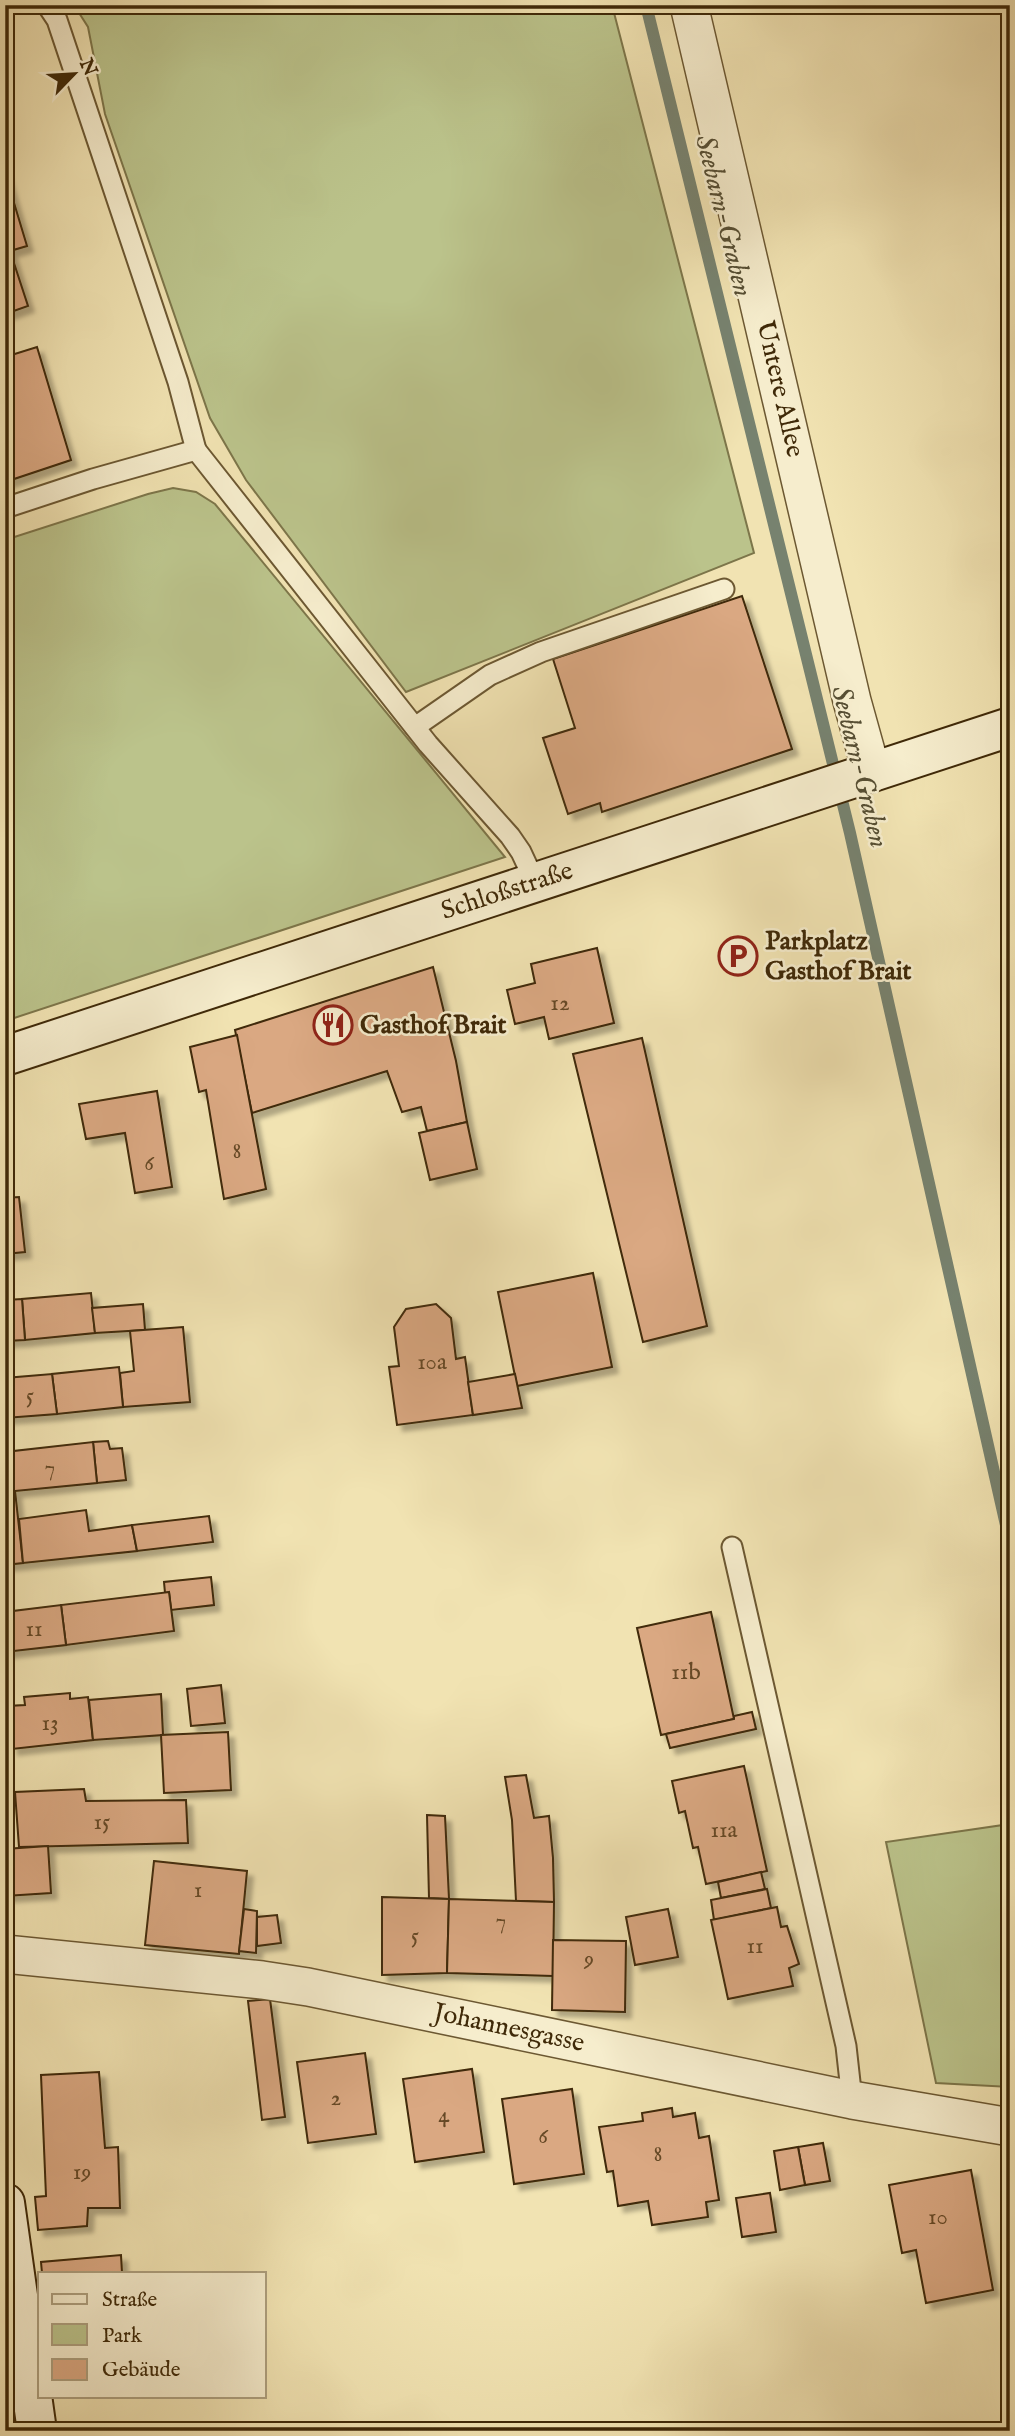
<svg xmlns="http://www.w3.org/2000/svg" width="1015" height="2436" viewBox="0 0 1015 2436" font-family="'IM FELL English',serif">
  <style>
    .green { fill: #bbc38b; stroke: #7d764a; stroke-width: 2 }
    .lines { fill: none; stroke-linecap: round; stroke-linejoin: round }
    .stream { stroke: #77826f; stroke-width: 12 }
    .building { fill: #daa882; stroke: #3f2908; stroke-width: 2; filter: url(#shadow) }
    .lane-casing { stroke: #6c5832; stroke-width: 23 }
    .street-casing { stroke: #6c5832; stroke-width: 40 }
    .secondary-casing { stroke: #3f2908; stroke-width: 42 }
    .lane { stroke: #f6edcd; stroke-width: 19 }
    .street { stroke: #f6edcd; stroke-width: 37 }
    .secondary { stroke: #f6edcd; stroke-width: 38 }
    .labels { text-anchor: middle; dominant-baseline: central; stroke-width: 5; stroke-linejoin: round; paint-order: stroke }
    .number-label { font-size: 23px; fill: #664926 }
    .street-label { font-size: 26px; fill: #3f2908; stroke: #f6edcd }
    .poi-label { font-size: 26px; font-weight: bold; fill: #3f2908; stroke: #f6edcd; text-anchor: start }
    .water-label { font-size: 28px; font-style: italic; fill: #564e33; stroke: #f6edcd }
  </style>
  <defs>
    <filter id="shadow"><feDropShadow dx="6" dy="6" stdDeviation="2" flood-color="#0004"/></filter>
  </defs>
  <rect width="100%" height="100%" fill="#f1e3b2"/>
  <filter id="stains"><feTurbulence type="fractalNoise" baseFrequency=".00286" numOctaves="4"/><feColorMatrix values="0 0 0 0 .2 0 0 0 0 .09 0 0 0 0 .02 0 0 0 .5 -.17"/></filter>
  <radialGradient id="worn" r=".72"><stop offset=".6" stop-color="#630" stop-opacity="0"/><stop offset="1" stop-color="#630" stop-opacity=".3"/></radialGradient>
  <!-- green -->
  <g class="green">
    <path d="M 74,5 L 612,5 L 754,553 L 406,692 L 246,480 L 210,418 L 105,114 L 88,27 Z"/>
    <path d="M 173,488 L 196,492 L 215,504 L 505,857 L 5,1021 L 5,657 L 8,655 L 5,647 L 5,540 L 148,494 Z"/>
    <path d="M 1010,1824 L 1010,2087 L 936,2083 L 886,1842 Z"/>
  </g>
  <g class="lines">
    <!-- stream -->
    <path class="stream" d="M 646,5 L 850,833 L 1010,1543"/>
  </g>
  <!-- building -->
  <g class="building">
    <path d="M 5,173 L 27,246 L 10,251 L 28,306 L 5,314 Z"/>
    <path d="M 37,347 L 71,460 L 5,482 L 5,357 Z"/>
    <path d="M 742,596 L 792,749 L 602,812 L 600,803 L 568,814 L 543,738 L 575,728 L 553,659 Z"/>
    <path d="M 597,948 L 614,1023 L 549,1039 L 544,1017 L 515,1024 L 507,990 L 535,983 L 531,964 Z"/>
    <path d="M 433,967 L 456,1061 L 467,1122 L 427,1131 L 421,1107 L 402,1112 L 387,1071 L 252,1113 L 235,1030 Z"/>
    <path d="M 237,1035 L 266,1189 L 224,1199 L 206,1090 L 199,1092 L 190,1047 Z"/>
    <path d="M 642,1038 L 707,1326 L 643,1342 L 573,1054 Z"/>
    <path d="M 157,1091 L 172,1187 L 135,1193 L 125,1133 L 86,1139 L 79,1104 Z"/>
    <path d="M 467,1122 L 477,1169 L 430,1180 L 419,1133 Z"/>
    <path d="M 19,1197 L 25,1252 L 5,1254 L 5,1198 Z"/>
    <path d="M 593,1273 L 612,1367 L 517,1386 L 498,1292 Z"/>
    <path d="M 91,1293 L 95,1333 L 25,1340 L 22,1299 Z"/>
    <path d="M 22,1299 L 25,1340 L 5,1341 L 5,1300 Z"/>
    <path d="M 143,1304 L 145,1330 L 95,1333 L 92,1308 Z"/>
    <path d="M 436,1304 L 451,1318 L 456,1359 L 465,1357 L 473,1415 L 397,1425 L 389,1367 L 399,1366 L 394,1327 L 406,1309 Z"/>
    <path d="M 183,1327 L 190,1402 L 123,1407 L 120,1373 L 134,1371 L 130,1331 Z"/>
    <path d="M 119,1367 L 123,1407 L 57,1414 L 52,1374 Z"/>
    <path d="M 52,1374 L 57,1414 L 5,1418 L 5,1378 Z"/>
    <path d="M 515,1374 L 522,1408 L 473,1415 L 468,1382 Z"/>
    <path d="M 108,1441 L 110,1449 L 122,1448 L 126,1480 L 97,1483 L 93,1442 Z"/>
    <path d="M 93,1442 L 97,1483 L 5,1492 L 5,1452 Z"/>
    <path d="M 15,1491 L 23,1563 L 5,1565 L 5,1492 Z"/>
    <path d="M 86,1510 L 89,1531 L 132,1525 L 137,1551 L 23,1563 L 19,1519 Z"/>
    <path d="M 209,1516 L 213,1542 L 137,1551 L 132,1525 Z"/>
    <path d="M 211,1577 L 214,1605 L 171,1610 L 169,1592 L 165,1593 L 164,1582 Z"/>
    <path d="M 169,1592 L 174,1631 L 66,1645 L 61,1605 Z"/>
    <path d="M 61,1605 L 66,1645 L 5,1652 L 5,1612 Z"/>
    <path d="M 711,1612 L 734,1719 L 661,1735 L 637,1628 Z"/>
    <path d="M 221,1685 L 225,1723 L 191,1726 L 187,1689 Z"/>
    <path d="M 70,1693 L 70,1699 L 88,1697 L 93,1740 L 12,1749 L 7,1706 L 25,1705 L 24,1697 Z"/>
    <path d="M 161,1694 L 163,1735 L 93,1740 L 89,1700 Z"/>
    <path d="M 752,1712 L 756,1729 L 670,1748 L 666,1734 L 734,1719 L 734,1716 Z"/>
    <path d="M 228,1732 L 231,1790 L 164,1793 L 161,1735 Z"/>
    <path d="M 744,1766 L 767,1871 L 706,1884 L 698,1847 L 693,1848 L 685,1811 L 679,1813 L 672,1781 Z"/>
    <path d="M 526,1775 L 534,1818 L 549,1816 L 553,1858 L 554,1902 L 516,1901 L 512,1820 L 505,1777 Z"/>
    <path d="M 84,1789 L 86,1801 L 186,1800 L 188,1843 L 19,1847 L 15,1792 Z"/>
    <path d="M 427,1815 L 445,1816 L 449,1899 L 429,1898 Z"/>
    <path d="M 48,1846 L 51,1893 L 5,1896 L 5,1849 Z"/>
    <path d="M 154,1861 L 247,1871 L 239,1954 L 145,1945 Z"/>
    <path d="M 761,1872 L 765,1889 L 721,1898 L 718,1882 Z"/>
    <path d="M 767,1889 L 771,1908 L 714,1920 L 711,1900 Z"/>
    <path d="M 382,1897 L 449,1899 L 447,1973 L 382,1975 Z"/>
    <path d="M 449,1899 L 554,1902 L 553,1976 L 447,1973 Z"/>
    <path d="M 777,1907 L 781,1927 L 787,1926 L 799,1964 L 789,1968 L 793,1986 L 728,1999 L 711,1920 Z"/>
    <path d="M 244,1909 L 257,1911 L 256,1953 L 239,1951 Z"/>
    <path d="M 668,1909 L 678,1957 L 635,1965 L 626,1917 Z"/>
    <path d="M 277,1915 L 281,1943 L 257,1946 L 257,1917 Z"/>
    <path d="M 553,1940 L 626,1941 L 625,2012 L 552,2010 Z"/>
    <path d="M 270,1999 L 285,2117 L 262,2120 L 248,2001 Z"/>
    <path d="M 365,2053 L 376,2134 L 308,2143 L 297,2062 Z"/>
    <path d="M 472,2069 L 484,2152 L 415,2162 L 403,2079 Z"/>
    <path d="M 99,2072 L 105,2148 L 118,2147 L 120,2208 L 88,2208 L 87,2226 L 38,2230 L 35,2197 L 46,2196 L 41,2075 Z"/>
    <path d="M 572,2089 L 584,2174 L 514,2184 L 502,2099 Z"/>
    <path d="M 672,2108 L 673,2117 L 695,2113 L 699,2138 L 709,2136 L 719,2200 L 706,2202 L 708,2217 L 652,2225 L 648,2201 L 618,2206 L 613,2171 L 607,2172 L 599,2127 L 643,2121 L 642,2113 Z"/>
    <path d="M 823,2143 L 830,2181 L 805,2185 L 798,2147 Z"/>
    <path d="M 798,2147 L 805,2185 L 780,2190 L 774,2151 Z"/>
    <path d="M 971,2170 L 993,2290 L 926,2303 L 916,2250 L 902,2253 L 889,2185 Z"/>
    <path d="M 770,2193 L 776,2232 L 742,2237 L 736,2198 Z"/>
    <path d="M 121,2255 L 122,2273 L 42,2273 L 41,2262 Z"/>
  </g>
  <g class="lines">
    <!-- lane casing -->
    <g class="lane-casing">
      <g id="lane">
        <path d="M 47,5 L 57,20 L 178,382 L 196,450"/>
        <path d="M 5,508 L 93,479 L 196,450 L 428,744 L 510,836 L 521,852 L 535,882"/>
        <path d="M 415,727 L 490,675 L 541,652 L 724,589"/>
        <path d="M 732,1547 L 846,2046 L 852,2100"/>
      </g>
    </g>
    <!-- street casing -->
    <g class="street-casing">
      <g id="street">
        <path d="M 689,5 L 852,701 L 872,773"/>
        <path d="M 5,1954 L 262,1980 L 308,1987 L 852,2100 L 1010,2127"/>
      </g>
    </g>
    <!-- secondary casing -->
    <g class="secondary-casing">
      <g id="secondary">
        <path d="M 5,1056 L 1010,727"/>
        <path d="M 5,2203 L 37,2431"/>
      </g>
    </g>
    <!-- lane -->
    <use href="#lane" class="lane"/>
    <!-- street -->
    <use href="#street" class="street"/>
    <!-- secondary -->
    <use href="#secondary" class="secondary"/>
  </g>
  <!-- icons -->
  <defs>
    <g id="parking-ring" transform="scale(2.0125)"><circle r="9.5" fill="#f6edcd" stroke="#8f2418" stroke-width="1.5"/><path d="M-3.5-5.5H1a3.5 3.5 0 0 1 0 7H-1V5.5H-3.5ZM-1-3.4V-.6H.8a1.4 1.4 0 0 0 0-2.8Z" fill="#8f2418"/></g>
    <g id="restaurant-ring" transform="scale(2.0125)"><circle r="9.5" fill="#f6edcd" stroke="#8f2418" stroke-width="1.5"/><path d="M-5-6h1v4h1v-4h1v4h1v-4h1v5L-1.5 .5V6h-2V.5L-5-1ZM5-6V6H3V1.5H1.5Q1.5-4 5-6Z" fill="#8f2418"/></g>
  </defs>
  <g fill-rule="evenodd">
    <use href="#parking-ring" x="738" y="956"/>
    <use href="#restaurant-ring" x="333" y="1025"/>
  </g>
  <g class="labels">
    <!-- number labels -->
    <g class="number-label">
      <text x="560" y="1003">12</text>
      <text x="237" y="1151">8</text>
      <text x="149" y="1163">6</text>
      <text x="432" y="1362">10a</text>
      <text x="30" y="1396">5</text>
      <text x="50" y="1468">7</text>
      <text x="34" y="1629">11</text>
      <text x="686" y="1672">11b</text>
      <text x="50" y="1723">13</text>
      <text x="102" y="1822">15</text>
      <text x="724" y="1830">11a</text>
      <text x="198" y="1890">1</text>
      <text x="501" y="1921">7</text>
      <text x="415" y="1936">5</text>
      <text x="755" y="1946">11</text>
      <text x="589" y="1959">9</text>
      <text x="336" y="2098">2</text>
      <text x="444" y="2115">4</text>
      <text x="543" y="2136">6</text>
      <text x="658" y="2154">8</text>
      <text x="82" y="2172">19</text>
      <text x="938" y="2217">10</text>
    </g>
    <!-- street labels -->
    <g class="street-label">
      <text transform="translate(780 389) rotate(77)">Untere Allee</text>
      <text transform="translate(507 891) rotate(-18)">Schloßstraße</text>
      <text transform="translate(509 2028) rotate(12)">Johannesgasse</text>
    </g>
    <!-- poi labels -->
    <g class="poi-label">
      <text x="765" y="941">Parkplatz<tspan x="765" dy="30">Gasthof Brait</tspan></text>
      <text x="360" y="1025">Gasthof Brait</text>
    </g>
    <!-- water labels -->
    <g class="water-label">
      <text transform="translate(723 216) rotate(76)">Seebarn-Graben</text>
      <text transform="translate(859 767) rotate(76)">Seebarn-Graben</text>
    </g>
  </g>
  <!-- margin -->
  <rect width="1015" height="2436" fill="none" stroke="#f1e3b2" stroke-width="28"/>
  <rect x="7" y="7" width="1001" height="2422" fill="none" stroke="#3f2908" stroke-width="3.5"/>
  <rect x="14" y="14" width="987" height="2408" fill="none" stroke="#3f2908" stroke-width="2"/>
  <!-- legend -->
  <rect x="38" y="2272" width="228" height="126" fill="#f6edcd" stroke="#ad9f7e" stroke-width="2"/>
  <rect x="52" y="2294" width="35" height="10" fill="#f6edcd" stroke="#ad9f7e" stroke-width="2"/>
  <text x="102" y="2306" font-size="21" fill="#3f2908">Straße</text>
  <rect x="52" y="2324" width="35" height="21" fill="#bbc38b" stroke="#ad9f7e" stroke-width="2"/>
  <text x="102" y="2342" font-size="21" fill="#3f2908">Park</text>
  <rect x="52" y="2359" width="35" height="21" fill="#daa882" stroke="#ad9f7e" stroke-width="2"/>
  <text x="102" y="2376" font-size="21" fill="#3f2908">Gebäude</text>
  <!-- north arrow -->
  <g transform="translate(74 74) rotate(65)" stroke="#f6edcd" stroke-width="5" paint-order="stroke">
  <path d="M0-5L12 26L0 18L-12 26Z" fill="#3f2908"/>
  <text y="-10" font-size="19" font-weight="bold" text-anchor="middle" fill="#3f2908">N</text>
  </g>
  <rect width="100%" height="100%" filter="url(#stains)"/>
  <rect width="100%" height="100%" fill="url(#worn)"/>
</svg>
